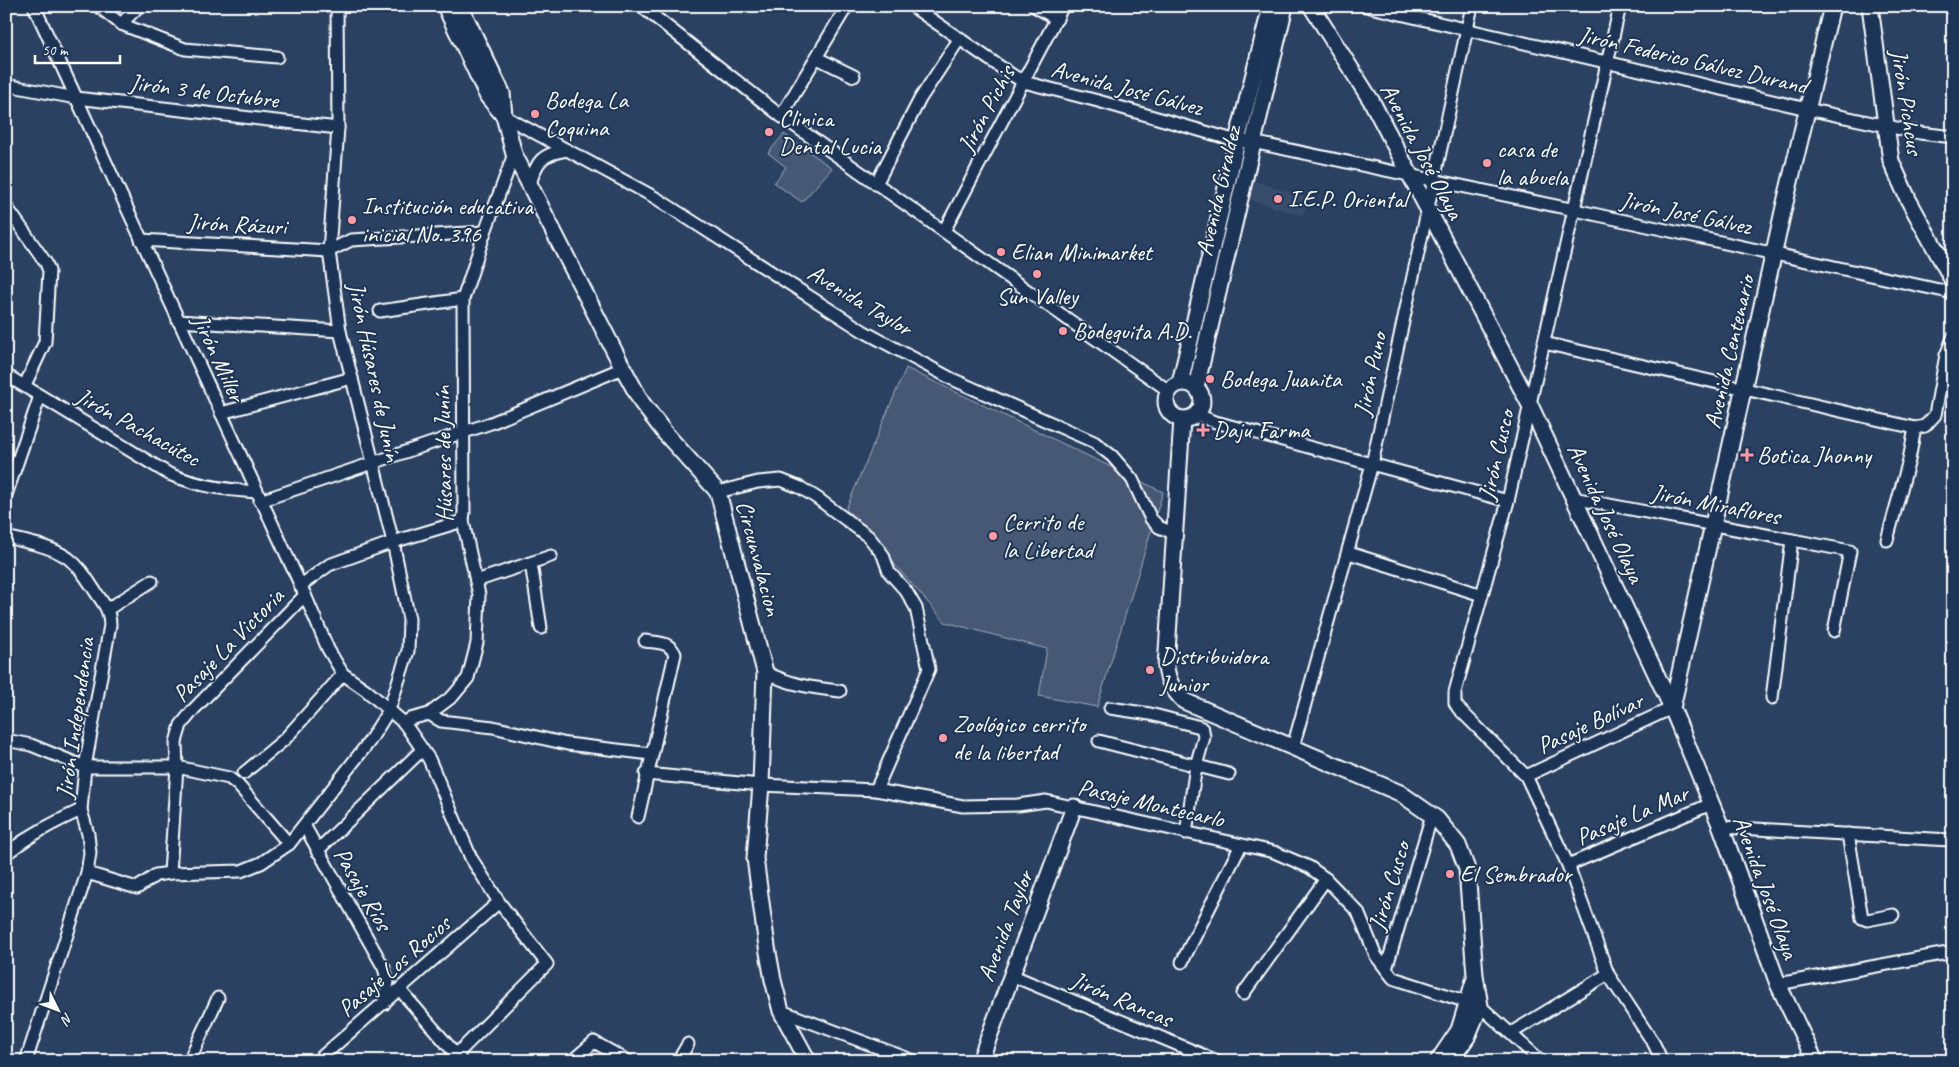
<svg xmlns="http://www.w3.org/2000/svg" width="1959" height="1067" viewBox="0 0 1959 1067" font-family="Caveat,sans-serif">
  <style>
    .built { fill: #394e6c }
    .green { fill: #465975; stroke: #a2acba }
    .lines { fill: none; stroke-linecap: round; stroke-linejoin: round }
    .street-casing { stroke: #fff; stroke-width: 15 }
    .secondary-casing { stroke: #fff; stroke-width: 19 }
    .street { stroke: #1d3557; stroke-width: 11 }
    .secondary { stroke: #1d3557; stroke-width: 15 }
    .poi-dot { fill: #ff9aa2; stroke: #1d3557; stroke-width: 2 }
    .labels { text-anchor: middle; dominant-baseline: central; stroke-width: 4; stroke-linejoin: round; paint-order: stroke }
    .street-label { font-size: 24px; fill: #fff; stroke: #1d3557 }
    .poi-label { font-size: 24px; fill: #fff; stroke: #1d3557; text-anchor: start }
  </style>
  <rect width="100%" height="100%" fill="#2a4161"/>
  <filter id="ink" filterUnits="userSpaceOnUse"><feTurbulence type="fractalNoise" baseFrequency=".02" numOctaves="2"/><feDisplacementMap in="SourceGraphic" scale="10" xChannelSelector="R" yChannelSelector="G"/><feConvolveMatrix kernelMatrix="1 2 1 2 8 2 1 2 1" color-interpolation-filters="sRGB"/></filter>
  <g filter="url(#ink)">
    <!-- built -->
    <path class="built" d="M 1253,181 L 1308,198 L 1303,216 L 1248,199 Z"/>
    <!-- green -->
    <g class="green">
      <path d="M 784,134 L 832,168 L 802,202 L 774,183 L 786,167 L 768,153 Z"/>
      <path d="M 906,368 L 1163,492 L 1097,707 L 1039,696 L 1047,649 L 945,622 L 846,509 Z"/>
    </g>
    <g class="lines">
      <!-- street casing -->
      <g class="street-casing">
        <g id="street">
          <path d="M 34,6 L 305,595 L 328,649 L 343,674 L 366,690 L 404,723 L 429,759 L 471,858 L 499,902 L 547,964 L 450,1061"/>
          <path d="M 98,6 L 121,24 L 185,49 L 277,57"/>
          <path d="M 641,6 L 781,116 L 1169,391"/>
          <path d="M 912,6 L 1012,75 L 1024,82 L 1098,101 L 1237,141 L 1252,142 L 1575,210 L 1953,293"/>
          <path d="M 1034,6 L 1057,19"/>
          <path d="M 1366,6 L 1807,109 L 1920,133 L 1953,137"/>
          <path d="M 1620,6 L 1508,501 L 1455,692 L 1455,703 L 1458,708 L 1526,776 L 1568,865 L 1608,974 L 1654,1044 L 1662,1061"/>
          <path d="M 121,24 L 139,6"/>
          <path d="M 817,58 L 854,76"/>
          <path d="M 6,85 L 76,98 L 338,128"/>
          <path d="M 504,116 L 656,198 L 863,331 L 952,379 L 1094,442 L 1112,456 L 1132,479 L 1151,519 L 1159,527 L 1173,533"/>
          <path d="M 781,116 L 847,6"/>
          <path d="M 530,184 C 537,160 542,154 567,150"/>
          <path d="M 876,184 L 920,99 L 960,38"/>
          <path d="M 6,206 L 46,263 L 49,271 L 45,342 L 25,385"/>
          <path d="M 944,231 L 1063,6"/>
          <path d="M 141,240 L 329,251 L 351,240 L 485,232"/>
          <path d="M 380,311 L 463,299"/>
          <path d="M 178,321 L 340,331"/>
          <path d="M 1544,343 L 1915,428 L 1925,426 L 1935,415 L 1946,355 L 1953,338"/>
          <path d="M 6,375 L 169,474 C 198,486 226,490 257,492"/>
          <path d="M 221,413 L 352,378"/>
          <path d="M 1197,414 L 1212,421 L 1508,501"/>
          <path d="M 718,492 L 758,482 L 781,480 L 801,488 L 817,498 L 869,537 L 883,555 L 889,572 L 906,591 L 916,608 L 929,669 L 876,790"/>
          <path d="M 6,495 L 40,396"/>
          <path d="M 1573,498 L 1850,551 L 1834,631"/>
          <path d="M 260,501 L 491,423 L 623,368"/>
          <path d="M 6,537 C 26,542 51,546 68,558 C 80,567 87,579 95,591 C 103,603 110,610 110,625 L 85,767 L 81,810 L 88,834 L 90,853 L 87,873 L 26,1061"/>
          <path d="M 1887,540 L 1909,460 L 1915,428"/>
          <path d="M 1349,553 L 1482,595"/>
          <path d="M 531,563 L 541,628"/>
          <path d="M 476,581 L 551,556"/>
          <path d="M 300,586 L 329,565 L 393,542 L 463,521"/>
          <path d="M 108,609 L 152,581"/>
          <path d="M 765,672 C 790,685 813,688 840,691"/>
          <path d="M 1772,698 L 1792,540"/>
          <path d="M 1110,708 L 1150,714 L 1200,727 L 1203,730 L 1204,737 L 1196,766 L 1186,833"/>
          <path d="M 429,714 L 441,721 L 493,727 L 567,744 L 651,754"/>
          <path d="M 404,723 L 410,719 L 429,714 L 453,696 L 468,678 L 477,643 L 479,595 L 463,521 L 464,512 L 463,299 L 485,232 L 514,154"/>
          <path d="M 6,740 L 31,745 L 85,767 L 177,767 L 229,778 L 238,785 L 289,844"/>
          <path d="M 1099,741 L 1229,774"/>
          <path d="M 1293,747 L 1372,464 L 1472,6"/>
          <path d="M 244,773 L 285,739 L 343,674"/>
          <path d="M 646,774 L 761,785 L 876,790 L 963,806 L 1018,805 L 1046,801 L 1274,852 L 1309,867 L 1326,879 L 1358,912 L 1376,956 L 1393,978 L 1480,1006 L 1541,1061"/>
          <path d="M 1526,776 L 1672,708"/>
          <path d="M 638,817 L 675,654 C 669,641 657,643 645,641"/>
          <path d="M 304,825 L 384,968 L 388,982 L 384,1004"/>
          <path d="M 1721,827 L 1950,840"/>
          <path d="M 1848,834 L 1862,918 L 1867,920 L 1893,915"/>
          <path d="M 317,851 L 422,750"/>
          <path d="M 6,854 C 31,834 53,823 81,810"/>
          <path d="M 1568,865 L 1711,804"/>
          <path d="M 87,873 L 137,888 L 156,875 L 170,873 L 241,871 L 261,863 L 289,844 L 369,742 L 389,710 L 408,651 L 409,619 L 393,542 L 340,331 L 329,251 L 338,128 L 337,6"/>
          <path d="M 170,873 L 177,767 L 176,742 L 181,725 L 194,709 L 305,595"/>
          <path d="M 1182,962 L 1241,845"/>
          <path d="M 1386,969 L 1432,815"/>
          <path d="M 1011,975 L 1217,1061"/>
          <path d="M 1778,984 L 1953,952"/>
          <path d="M 400,990 L 460,1059"/>
          <path d="M 1243,994 L 1326,879"/>
          <path d="M 781,1011 L 914,1061"/>
          <path d="M 1511,1033 L 1608,974"/>
          <path d="M 189,1061 L 218,998"/>
          <path d="M 317,1061 L 499,902"/>
          <path d="M 572,1061 L 594,1042 L 628,1061"/>
          <path d="M 678,1061 L 688,1044"/>
        </g>
      </g>
      <!-- secondary casing -->
      <g class="secondary-casing">
        <g id="secondary">
          <path d="M 445,6 L 488,97 L 504,116"/>
          <path d="M 460,6 L 502,93 L 504,116 L 514,154 L 623,368 L 642,403 L 665,433 L 718,492 L 765,672 L 761,785 L 755,858 L 767,947 L 773,980 L 781,1011 L 808,1061"/>
          <path d="M 1311,6 L 1372,102 L 1530,405 L 1672,708 L 1721,827 L 1778,984 L 1815,1061"/>
          <path d="M 1870,6 L 1891,161 L 1908,199 L 1953,281"/>
          <circle cx="1184" cy="401" r="18"/>
          <path d="M 1180,383 L 1237,141 L 1271,6"/>
          <path d="M 1196,387 L 1285,6"/>
          <path d="M 1182,419 L 1166,667 C 1168,682 1173,690 1184,701 L 1400,793 L 1437,819 L 1458,845 L 1467,869 L 1475,975 L 1480,1006 L 1467,1037 L 1450,1061"/>
          <path d="M 1672,708 L 1784,207 L 1832,6"/>
          <path d="M 980,1061 L 1074,807"/>
          <path d="M 1438,1061 L 1459,1030 L 1474,981"/>
        </g>
      </g>
      <!-- street -->
      <use href="#street" class="street"/>
      <!-- secondary -->
      <use href="#secondary" class="secondary"/>
    </g>
  </g>
  <!-- markers -->
  <g class="poi-dot">
    <circle cx="535" cy="114" r="5"/>
    <circle cx="769" cy="132" r="5"/>
    <circle cx="1487" cy="163" r="5"/>
    <circle cx="1278" cy="199" r="5"/>
    <circle cx="352" cy="220" r="5"/>
    <circle cx="1001" cy="252" r="5"/>
    <circle cx="1037" cy="274" r="5"/>
    <circle cx="1063" cy="331" r="5"/>
    <circle cx="1210" cy="379" r="5"/>
    <path d="M1200.5 422.5h5v5h5v5h-5v5h-5v-5h-5v-5h5z"/>
    <path d="M1744.5 447.5h5v5h5v5h-5v5h-5v-5h-5v-5h5z"/>
    <circle cx="993" cy="536" r="5"/>
    <circle cx="1150" cy="670" r="5"/>
    <circle cx="943" cy="738" r="5"/>
    <circle cx="1450" cy="874" r="5"/>
  </g>
  <g class="labels">
    <!-- street labels -->
    <g class="street-label">
      <text transform="translate(1693 60) rotate(13)">Jirón Federico Gálvez Durand</text>
      <text transform="translate(1127 88) rotate(15)">Avenida José Gálvez</text>
      <text transform="translate(204 91) rotate(7)">Jirón 3 de Octubre</text>
      <text transform="translate(1907 102) rotate(81)">Jirón Pichcus</text>
      <text transform="translate(986 109) rotate(-62)">Jirón Pichis</text>
      <text transform="translate(1422 151) rotate(62)">Avenida José Olaya</text>
      <text transform="translate(1218 191) rotate(-77)">Avenida Giraldez</text>
      <text transform="translate(1686 213) rotate(12)">Jirón José Gálvez</text>
      <text transform="translate(237 224) rotate(3)">Jirón Rázuri</text>
      <text transform="translate(860 300) rotate(31)">Avenida Taylor</text>
      <text transform="translate(1729 352) rotate(-77)">Avenida Centenario</text>
      <text transform="translate(219 358) rotate(65)">Jirón Miller</text>
      <text transform="translate(375 372) rotate(78)">Jirón Húsares de Junín</text>
      <text transform="translate(1370 374) rotate(-78)">Jirón Puno</text>
      <text transform="translate(138 427) rotate(29)">Jirón Pachacútec</text>
      <text transform="translate(443 454) rotate(-91)">Húsares de Junín</text>
      <text transform="translate(1496 455) rotate(-77)">Jirón Cusco</text>
      <text transform="translate(1716 504) rotate(11)">Jirón Miraflores</text>
      <text transform="translate(1606 513) rotate(65)">Avenida José Olaya</text>
      <text transform="translate(759 558) rotate(75)">Circunvalacion</text>
      <text transform="translate(228 645) rotate(-46)">Pasaje La Victoria</text>
      <text transform="translate(75 718) rotate(-82)">Jirón Independencia</text>
      <text transform="translate(1590 723) rotate(-25)">Pasaje Bolívar</text>
      <text transform="translate(1151 803) rotate(13)">Pasaje Montecarlo</text>
      <text transform="translate(1632 815) rotate(-23)">Pasaje La Mar</text>
      <text transform="translate(1389 886) rotate(-73)">Jirón Cusco</text>
      <text transform="translate(1766 887) rotate(70)">Avenida José Olaya</text>
      <text transform="translate(363 889) rotate(60)">Pasaje Ríos</text>
      <text transform="translate(1005 926) rotate(-69)">Avenida Taylor</text>
      <text transform="translate(394 966) rotate(-41)">Pasaje Los Rocios</text>
      <text transform="translate(1122 999) rotate(23)">Jirón Rancas</text>
    </g>
    <!-- poi labels -->
    <g class="poi-label">
      <text x="545" y="100">Bodega La<tspan x="545" dy="28">Coquina</tspan></text>
      <text x="779" y="118">Clinica<tspan x="779" dy="28">Dental Lucia</tspan></text>
      <text x="1497" y="149">casa de<tspan x="1497" dy="28">la abuela</tspan></text>
      <text x="1288" y="199">I.E.P. Oriental</text>
      <text x="362" y="206">Institución educativa<tspan x="362" dy="28">inicial No. 396</tspan></text>
      <text x="1011" y="252">Elian Minimarket</text>
      <text x="1037" y="296" text-anchor="middle">Sun Valley</text>
      <text x="1073" y="331">Bodeguita A.D.</text>
      <text x="1220" y="379">Bodega Juanita</text>
      <text x="1213" y="430">Daju Farma</text>
      <text x="1757" y="455">Botica Jhonny</text>
      <text x="1003" y="522">Cerrito de<tspan x="1003" dy="28">la Libertad</tspan></text>
      <text x="1160" y="656">Distribuidora<tspan x="1160" dy="28">Junior</tspan></text>
      <text x="953" y="724">Zoológico cerrito<tspan x="953" dy="28">de la libertad</tspan></text>
      <text x="1460" y="874">El Sembrador</text>
    </g>
  </g>
  <!-- margin -->
  <rect width="1959" height="1067" fill="none" stroke="#1d3557" stroke-width="25"/>
  <rect x="12" y="12" width="1934" height="1042" fill="none" stroke="#fff" stroke-width="2" filter="url(#ink)"/>
  <!-- north arrow -->
  <g transform="translate(58 1010) rotate(132)" stroke="#1d3557" stroke-width="4" paint-order="stroke">
  <path d="M0-4L9 19L0 12L-9 19Z" fill="#ffffff"/>
  <text y="-8" font-size="14" font-weight="bold" text-anchor="middle" fill="#ffffff">N</text>
  </g>
  <!-- scale -->
  <path d="M35 55v8h85v-8" fill="none" stroke="#ffffff" stroke-width="2.5"/>
  <text x="42" y="55" font-size="15" fill="#ffffff" stroke="#1d3557" stroke-width="4" paint-order="stroke">50 m</text>
</svg>
